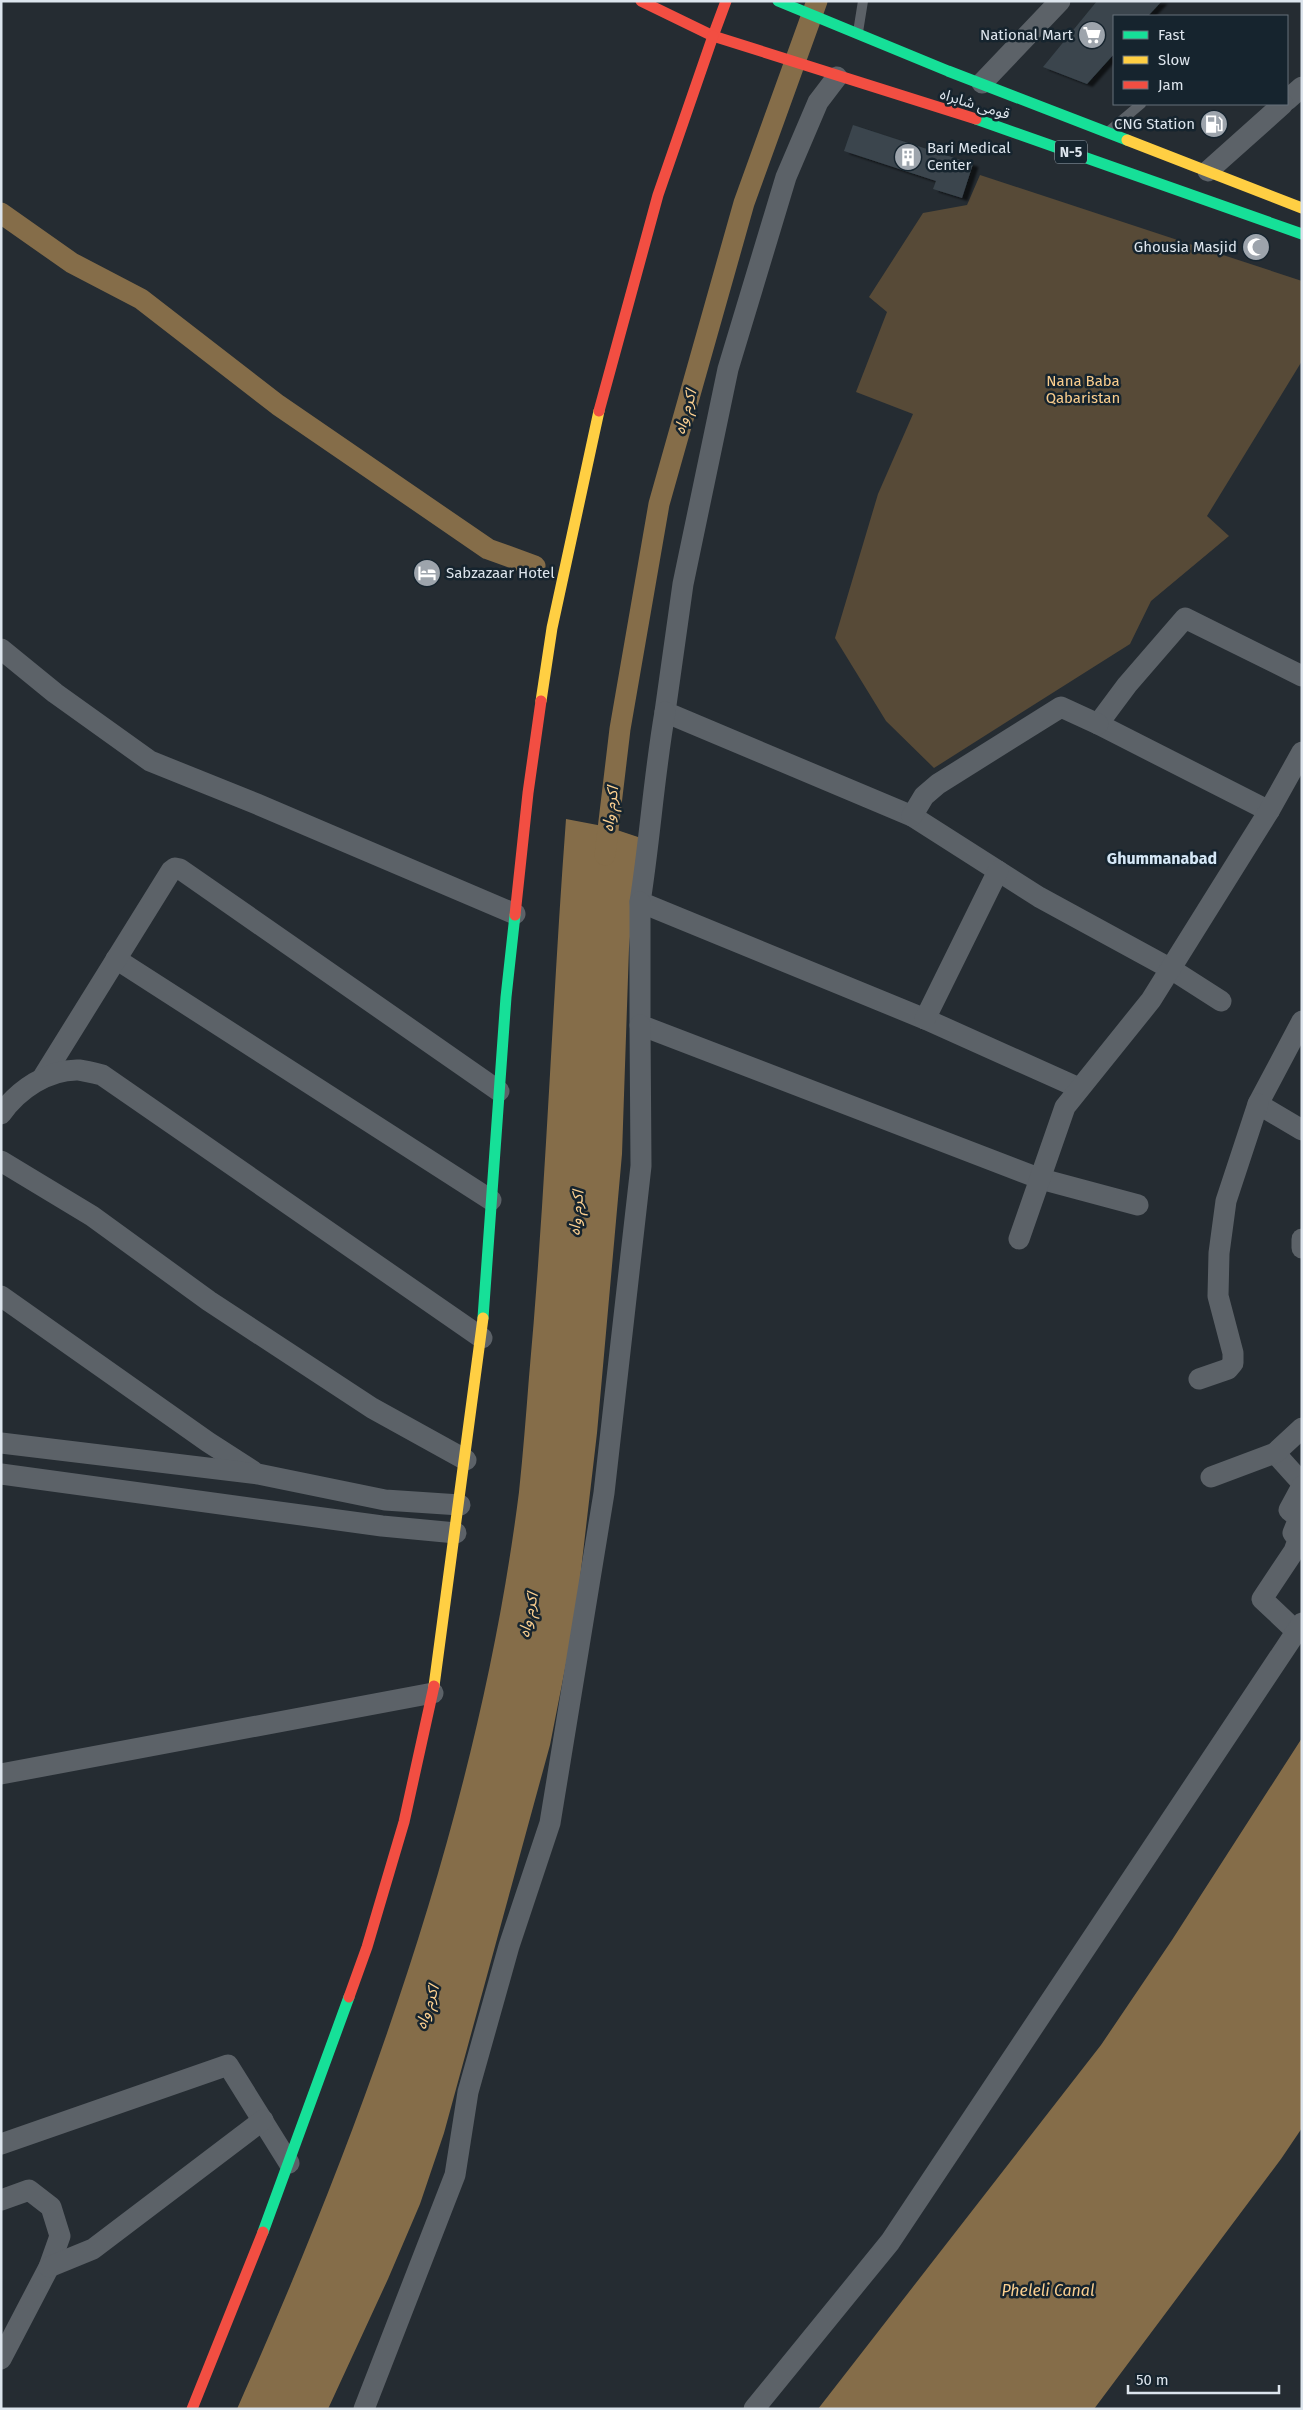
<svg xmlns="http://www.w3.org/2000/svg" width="1303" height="2410" viewBox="0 0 1303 2410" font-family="'Fira Sans','Noto Sans Arabic',sans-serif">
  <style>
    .green { fill: #574a37 }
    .water { fill: #856d49 }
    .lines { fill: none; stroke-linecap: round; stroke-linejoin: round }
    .canal { stroke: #856d49; stroke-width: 21 }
    .building { fill: #3a454d; filter: url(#shadow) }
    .lane { stroke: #5c6268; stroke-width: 10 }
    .street { stroke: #5c6268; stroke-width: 21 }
    .fast { stroke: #16e098; stroke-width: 11 }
    .slow { stroke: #ffcf43; stroke-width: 11 }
    .jam { stroke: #f24e42; stroke-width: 11 }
    .labels { text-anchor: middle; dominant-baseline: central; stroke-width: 5; stroke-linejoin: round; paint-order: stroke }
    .shield { fill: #16242e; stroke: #a1abb4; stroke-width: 1 }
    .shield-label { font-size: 14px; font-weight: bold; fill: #dde5ed }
    .poi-label { font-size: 15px; fill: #dde5ed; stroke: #16242e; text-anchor: end }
    .street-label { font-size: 15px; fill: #dde5ed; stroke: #16242e }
    .park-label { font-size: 15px; fill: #facd8d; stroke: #16242e }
    .water-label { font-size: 16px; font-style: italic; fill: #fcd090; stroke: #16242e }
    .neighbourhood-label { font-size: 16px; font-weight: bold; fill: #d5e7f5; stroke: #16242e }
  </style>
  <defs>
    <filter id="shadow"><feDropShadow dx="5.5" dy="3" stdDeviation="1" flood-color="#0009"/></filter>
  </defs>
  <rect width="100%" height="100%" fill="#252c32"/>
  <!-- green -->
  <path class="green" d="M 980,175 L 1302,281 L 1302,361 L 1207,516 L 1229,536 L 1151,601 L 1130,644 L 934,768 L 886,721 L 835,638 L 878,494 L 913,414 L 856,392 L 887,312 L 869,297 L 923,213 L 967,205 Z"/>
  <!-- water -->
  <g class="water">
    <path d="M 566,819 L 608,827 L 641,838 L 635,879 L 629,948 L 622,1154 L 597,1433 L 576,1613 L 550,1745 L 444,2133 L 420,2204 L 388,2279 L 328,2409 L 237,2409 C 366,2119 479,1808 519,1492 C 523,1454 526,1415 529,1377 C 546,1191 552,1005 566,819 Z"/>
    <path d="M 1302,1738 L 1302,2128 L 1281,2159 L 1094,2409 L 818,2409 L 1101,2045 L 1172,1940 Z"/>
  </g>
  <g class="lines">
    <!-- canal -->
    <g class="canal">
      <path d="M 1,213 L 72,263 L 141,299 L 278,405 L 488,549 L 535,566"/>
      <path d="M 605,855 L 620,729 L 659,504 L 744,203 L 817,1"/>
    </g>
  </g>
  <!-- building -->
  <g class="building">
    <path d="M 1097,1 L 1162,1 L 1148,16 L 1114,16 L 1114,54 L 1087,84 L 1043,67 Z"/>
    <path d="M 853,125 L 973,164 L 962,198 L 933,189 L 936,181 L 844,151 Z"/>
  </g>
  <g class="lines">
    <!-- lane -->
    <g class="lane">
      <path d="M 858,32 L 863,1"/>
      <path d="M 1109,131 L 1141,104"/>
    </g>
    <!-- street -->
    <g class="street">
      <path d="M 837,77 L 818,102 L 786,177 L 728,369 L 683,584 L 665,712 L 912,816 L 1039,897 L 1171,969 L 1221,1001"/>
      <path d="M 982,83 L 1060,1"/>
      <path d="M 1287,100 L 1302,87"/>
      <path d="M 1208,171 L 1283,104"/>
      <path d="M 1,649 L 55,693 L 150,761 L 257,804 L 515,914"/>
      <path d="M 665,712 C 654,775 650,839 640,902 L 925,1019 L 1079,1088"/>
      <path d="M 1269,811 L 1098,724 L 1127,685 L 1185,618 L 1302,676"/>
      <path d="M 912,816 L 924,796 L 938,784 L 1061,707 L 1098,724"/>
      <path d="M 640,902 L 640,1025 L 1041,1179 L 1138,1205"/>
      <path d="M 116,959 L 491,1200"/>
      <path d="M 925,1019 L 998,871"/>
      <path d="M 1302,1021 L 1258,1104 L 1302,1130"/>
      <path d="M 43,1077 L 171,871 L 175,868 L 180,869 L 499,1091"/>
      <path d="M 1,1114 C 18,1090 48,1069 79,1070 C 86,1071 94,1073 102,1075 L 482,1338"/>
      <path d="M 1,1161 L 92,1216 L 209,1301 L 372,1408 L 466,1460"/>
      <path d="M 1019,1239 L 1065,1107 L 1151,1000 L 1269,811 L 1302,752"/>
      <path d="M 1302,1239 L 1302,1248"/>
      <path d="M 1,1296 L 208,1442 L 253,1471"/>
      <path d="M 1199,1379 L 1228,1369 L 1233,1363 L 1233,1353 L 1218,1296 L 1219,1253 L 1226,1201 L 1258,1104"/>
      <path d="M 1,1443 L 258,1474 L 385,1500 L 460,1505"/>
      <path d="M 1275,1453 L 1302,1483"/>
      <path d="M 1,1474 L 382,1526 L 456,1533"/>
      <path d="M 1211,1477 L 1275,1453 L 1302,1428"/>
      <path d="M 1297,1632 L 1262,1599 L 1294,1551 L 1298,1540 L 1293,1533 L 1299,1518 L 1289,1510 L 1302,1486"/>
      <path d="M 1,1774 L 433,1693"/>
      <path d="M 1,2144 L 228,2065 L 289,2163"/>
      <path d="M 1,2200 L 29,2190 L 51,2207 L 60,2236 L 49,2267 L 1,2359"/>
      <path d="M 49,2267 L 93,2249 L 263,2120"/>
      <path d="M 364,2409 L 455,2175 L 468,2092 L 509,1946 L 550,1823 L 604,1493 L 641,1166 L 640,1025"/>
      <path d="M 754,2409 L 890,2242 L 1302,1623"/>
    </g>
    <!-- fast -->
    <g class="fast">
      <path d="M 778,1 L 948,71 L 1127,140"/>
      <path d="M 976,119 L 1302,234"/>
      <path d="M 483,1318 L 506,997 L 515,915"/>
      <path d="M 263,2232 L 349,1997"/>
    </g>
    <!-- slow -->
    <g class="slow">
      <path d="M 1127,140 L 1302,208"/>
      <path d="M 541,701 L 552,628 L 599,411"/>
      <path d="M 434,1686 L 483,1318"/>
    </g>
    <!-- jam -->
    <g class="jam">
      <path d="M 641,1 L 713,36 L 976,119"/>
      <path d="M 713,36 L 726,1"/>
      <path d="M 599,411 L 658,195 L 713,36"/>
      <path d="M 515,915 L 528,793 L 541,701"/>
      <path d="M 349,1997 L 367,1947 L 404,1822 L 434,1686"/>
      <path d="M 192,2409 L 263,2232"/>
    </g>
  </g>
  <!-- icons -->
  <defs>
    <g id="supermarket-disc" transform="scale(1.4375)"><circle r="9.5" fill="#9da4ac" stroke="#16242e"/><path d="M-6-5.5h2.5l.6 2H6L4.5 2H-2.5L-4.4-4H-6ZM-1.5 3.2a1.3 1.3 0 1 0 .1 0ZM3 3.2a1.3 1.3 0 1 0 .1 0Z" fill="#fff"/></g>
    <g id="fuel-disc" transform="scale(1.4375)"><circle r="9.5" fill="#9da4ac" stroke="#16242e"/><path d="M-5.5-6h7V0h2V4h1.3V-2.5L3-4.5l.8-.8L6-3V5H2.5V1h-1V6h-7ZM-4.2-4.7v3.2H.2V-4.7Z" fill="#fff"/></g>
    <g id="building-disc" transform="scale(1.4375)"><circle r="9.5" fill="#9da4ac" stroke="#16242e"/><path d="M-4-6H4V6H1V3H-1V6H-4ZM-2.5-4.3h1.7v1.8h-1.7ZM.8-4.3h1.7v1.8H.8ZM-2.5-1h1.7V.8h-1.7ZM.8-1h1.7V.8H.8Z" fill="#fff"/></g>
    <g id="mosque-disc" transform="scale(1.4375)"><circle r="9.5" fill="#9da4ac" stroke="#16242e"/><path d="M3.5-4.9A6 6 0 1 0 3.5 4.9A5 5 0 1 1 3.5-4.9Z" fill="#fff"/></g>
    <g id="hotel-disc" transform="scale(1.4375)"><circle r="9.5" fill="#9da4ac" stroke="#16242e"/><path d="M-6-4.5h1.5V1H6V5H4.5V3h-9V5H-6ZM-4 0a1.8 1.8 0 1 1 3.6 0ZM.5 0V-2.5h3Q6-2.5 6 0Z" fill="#fff"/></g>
  </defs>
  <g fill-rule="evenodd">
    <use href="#supermarket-disc" x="1092" y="35"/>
    <use href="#fuel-disc" x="1214" y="124"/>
    <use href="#building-disc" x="908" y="157"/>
    <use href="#mosque-disc" x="1256" y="247"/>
    <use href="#hotel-disc" x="427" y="573"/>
  </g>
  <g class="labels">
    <!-- shield labels -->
    <rect class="shield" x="1055" y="140.5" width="32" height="23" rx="4"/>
    <g class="shield-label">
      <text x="1071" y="152">N-5</text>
    </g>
    <!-- poi labels -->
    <g class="poi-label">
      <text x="1073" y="35">National Mart</text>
      <text x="1195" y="124">CNG Station</text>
      <text x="927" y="148" text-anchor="start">Bari Medical<tspan x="927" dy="17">Center</tspan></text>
      <text x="1237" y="247">Ghousia Masjid</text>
      <text x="446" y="573" text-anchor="start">Sabzazaar Hotel</text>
    </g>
    <!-- street labels -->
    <g class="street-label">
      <text transform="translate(975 104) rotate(17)">قومی شاہراہ</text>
    </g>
    <!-- park labels -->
    <g class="park-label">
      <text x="1083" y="381">Nana Baba<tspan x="1083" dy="17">Qabaristan</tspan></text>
    </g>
    <!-- water labels -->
    <g class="water-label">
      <text transform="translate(685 412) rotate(-74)">اکرم واہ</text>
      <text transform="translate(610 809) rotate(-83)">اکرم واہ</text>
      <text transform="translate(576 1213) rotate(-85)">اکرم واہ</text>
      <text transform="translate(528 1615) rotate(-78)">اکرم واہ</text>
      <text transform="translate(427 2007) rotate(-72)">اکرم واہ</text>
      <text x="1048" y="2290">Pheleli Canal</text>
    </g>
    <!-- neighbourhood labels -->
    <g class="neighbourhood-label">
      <text x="1162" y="858">Ghummanabad</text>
    </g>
  </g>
  <!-- border -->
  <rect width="1303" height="2410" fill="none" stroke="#dde5ed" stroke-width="5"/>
  <!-- legend -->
  <rect x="1113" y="15" width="175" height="90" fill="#16242e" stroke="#66717a"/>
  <rect x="1123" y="31" width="25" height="8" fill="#16e098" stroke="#66717a"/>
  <text x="1158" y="40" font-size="15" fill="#dde5ed">Fast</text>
  <rect x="1123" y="56" width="25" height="8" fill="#ffcf43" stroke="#66717a"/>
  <text x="1158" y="65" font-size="15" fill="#dde5ed">Slow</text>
  <rect x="1123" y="81" width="25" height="8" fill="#f24e42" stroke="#66717a"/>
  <text x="1158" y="90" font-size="15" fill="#dde5ed">Jam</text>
  <!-- scale -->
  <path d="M1128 2385v8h151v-8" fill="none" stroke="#dde5ed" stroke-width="2.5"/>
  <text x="1136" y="2385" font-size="15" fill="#dde5ed" stroke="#16242e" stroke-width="4" paint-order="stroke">50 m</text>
</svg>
